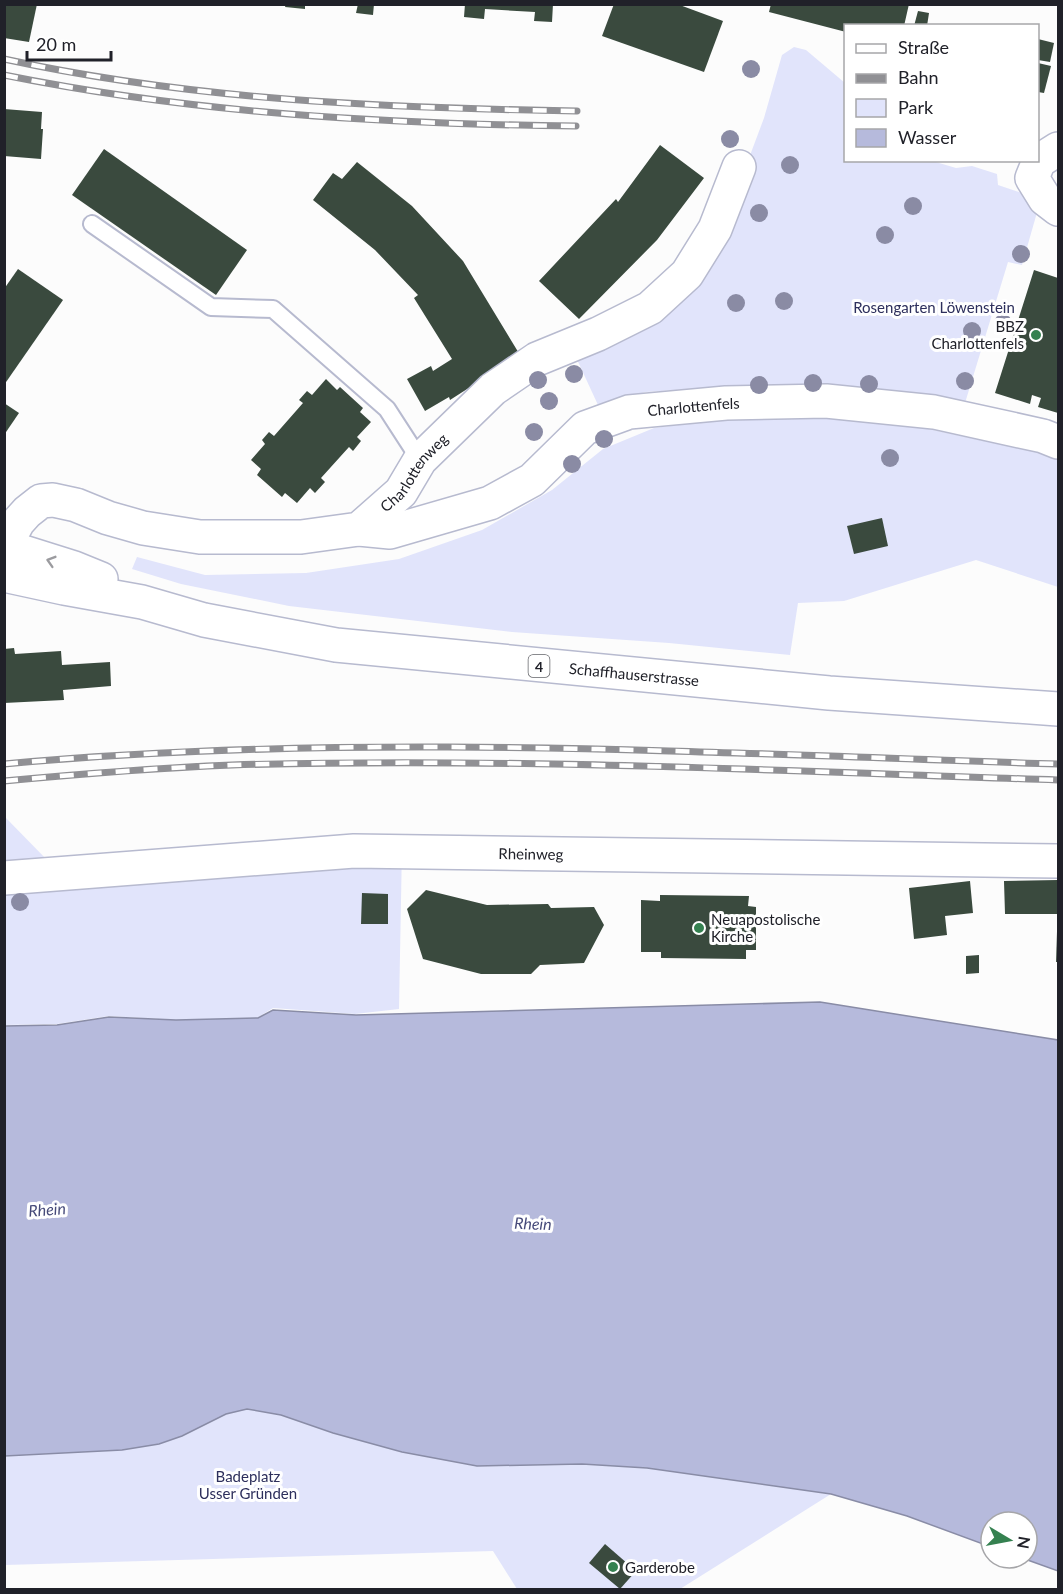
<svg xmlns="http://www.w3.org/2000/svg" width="1063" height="1594" viewBox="0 0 1063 1594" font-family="Lato,sans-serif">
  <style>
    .green { fill: #e1e4fb }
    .water { fill: #b6badc; stroke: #898ca6; stroke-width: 1.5 }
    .building { fill: #3a4a3e }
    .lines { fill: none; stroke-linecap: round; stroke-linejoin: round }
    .lane-casing { stroke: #b7bacf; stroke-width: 20 }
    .street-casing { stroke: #b7bacf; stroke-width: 36 }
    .primary-casing { stroke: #b7bacf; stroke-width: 36 }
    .lane { stroke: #fff; stroke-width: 16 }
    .street { stroke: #fff; stroke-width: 33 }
    .primary { stroke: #fff; stroke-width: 33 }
    .rail-casing { stroke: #909094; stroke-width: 7 }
    .rail { stroke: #fff; stroke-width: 4.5; stroke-dasharray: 14; stroke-linecap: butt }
    .tree { fill: #8a8ba4 }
    .oneway { stroke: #9b9b9f }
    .poi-dot { fill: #358150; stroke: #fff; stroke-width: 2 }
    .labels { text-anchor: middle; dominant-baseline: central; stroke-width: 6; stroke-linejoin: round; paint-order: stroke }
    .shield { fill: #fff; stroke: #636469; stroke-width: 1.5 }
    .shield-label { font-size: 14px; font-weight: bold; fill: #202129 }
    .park-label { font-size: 15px; fill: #2d2f5c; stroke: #fff }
    .poi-label { font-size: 15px; fill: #202129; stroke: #fff; text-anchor: start }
    .street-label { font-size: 15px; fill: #202129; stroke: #fff }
    .water-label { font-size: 16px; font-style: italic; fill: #464a79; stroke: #fff }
  </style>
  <rect width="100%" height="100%" fill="#fcfcfc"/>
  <!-- green -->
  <g class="green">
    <path d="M 794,47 L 806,50 L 845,83 L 846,160 L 929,160 L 956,168 L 972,166 L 997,174 L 998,185 L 1034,197 L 1038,209 L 1022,265 L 1008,262 L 965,403 L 838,385 L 736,386 L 646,392 L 598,405 L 574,353 L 713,254 L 764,118 L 782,55 Z"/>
    <path d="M 735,418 L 882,419 L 1050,455 L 1058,459 L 1058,587 L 976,560 L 844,601 L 798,603 L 790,655 L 669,643 L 512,632 L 289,606 L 181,584 L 132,569 L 137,557 L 205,575 L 306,573 L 399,559 L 482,530 L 552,490 L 603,449 L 654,428 Z"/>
    <path d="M 5,817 L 48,861 L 5,866 Z"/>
    <path d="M 402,847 L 399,1009 L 355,1014 L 273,1008 L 257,1018 L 175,1020 L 109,1016 L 57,1024 L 5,1025 L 4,870 Z"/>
    <path d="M 247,1409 L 281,1415 L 333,1433 L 402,1452 L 477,1466 L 582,1464 L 647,1468 L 831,1494 L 680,1589 L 517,1589 L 493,1551 L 5,1565 L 5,1456 L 122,1450 L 159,1444 L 182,1436 L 226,1414 Z"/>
  </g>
  <!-- water -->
  <path class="water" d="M 820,1002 L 1058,1040 L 1058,1571 L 1022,1558 L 1027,1558 L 1027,1522 L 991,1522 L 991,1547 L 907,1516 L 831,1494 L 647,1468 L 582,1464 L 477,1466 L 402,1452 L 333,1433 L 281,1415 L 247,1409 L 226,1414 L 182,1436 L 159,1444 L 122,1450 L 5,1456 L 5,1026 L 57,1025 L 109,1017 L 176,1020 L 258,1018 L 273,1010 L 356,1015 Z"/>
  <!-- building -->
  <g class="building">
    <path d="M 4,4 L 37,4 L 29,42 L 4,38 Z"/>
    <path d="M 286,4 L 305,4 L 305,9 L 285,7 Z"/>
    <path d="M 358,4 L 374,4 L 373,15 L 356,13 Z"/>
    <path d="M 465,4 L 553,4 L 552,22 L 534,21 L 535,12 L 485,9 L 484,19 L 464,17 Z"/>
    <path d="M 614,4 L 677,4 L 723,21 L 704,72 L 602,36 Z"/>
    <path d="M 771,4 L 909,4 L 904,26 L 846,26 L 846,32 L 769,12 Z"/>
    <path d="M 918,11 L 929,13 L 927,26 L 914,26 Z"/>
    <path d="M 1038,39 L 1054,43 L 1050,62 L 1038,60 Z"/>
    <path d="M 1038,63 L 1051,66 L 1044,93 L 1038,92 Z"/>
    <path d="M 4,109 L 42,112 L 41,129 L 43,129 L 41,159 L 4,156 Z"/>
    <path d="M 660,145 L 704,178 L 657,240 L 579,319 L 539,281 L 616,199 L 618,202 Z"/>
    <path d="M 104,149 L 247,250 L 216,295 L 72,195 Z"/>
    <path d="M 357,162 L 412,206 L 463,261 L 520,355 L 450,400 L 449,397 L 425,411 L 407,379 L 431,366 L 433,371 L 452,359 L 414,298 L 418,295 L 375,250 L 313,200 L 333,173 L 342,179 Z"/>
    <path d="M 18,269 L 63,300 L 4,385 L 4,289 Z"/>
    <path d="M 1034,270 L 1058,278 L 1058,413 L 1038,407 L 1041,398 L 1032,395 L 1030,404 L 995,393 Z"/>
    <path d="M 326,379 L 337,390 L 340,387 L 363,408 L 360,412 L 371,422 L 357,437 L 361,441 L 353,451 L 349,447 L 321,478 L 325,482 L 315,493 L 310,488 L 297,503 L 285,493 L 282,497 L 257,475 L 261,469 L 251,460 L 265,444 L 262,440 L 269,432 L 274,436 L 303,403 L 299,400 L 307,391 L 312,395 Z"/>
    <path d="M 4,403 L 19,413 L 4,435 Z"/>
    <path d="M 882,518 L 888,546 L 854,554 L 847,526 Z"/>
    <path d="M 14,648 L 15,654 L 61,651 L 62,665 L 110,662 L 111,686 L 63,690 L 64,700 L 4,703 L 4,649 Z"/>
    <path d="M 1058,880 L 1058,914 L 1005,914 L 1004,881 Z"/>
    <path d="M 970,881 L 973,913 L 945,916 L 947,935 L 914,939 L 909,888 Z"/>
    <path d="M 426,890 L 487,905 L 548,904 L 551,908 L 594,907 L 604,925 L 584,963 L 540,965 L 531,974 L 481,974 L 423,959 L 407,909 Z"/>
    <path d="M 362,893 L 388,894 L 388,924 L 361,924 Z"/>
    <path d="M 660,895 L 749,896 L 748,906 L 756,907 L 756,950 L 746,950 L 746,959 L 661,958 L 661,952 L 641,952 L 641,900 L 660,901 Z"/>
    <path d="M 1057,932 L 1058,932 L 1058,962 L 1056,962 Z"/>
    <path d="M 979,955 L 979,973 L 966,974 L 966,956 Z"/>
    <path d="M 605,1544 L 636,1571 L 620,1589 L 589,1563 Z"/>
  </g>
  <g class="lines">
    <!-- lane casing -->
    <g class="lane-casing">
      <path id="lane" d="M 92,224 L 211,307 L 273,309 L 387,409 L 420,460"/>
    </g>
    <!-- street casing -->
    <g class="street-casing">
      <g id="street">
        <path d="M 1058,149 L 1039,161 L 1032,178 L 1045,199 L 1058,209"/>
        <path id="s1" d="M 359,529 L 390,532 L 490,503 L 532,480 L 585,428 L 629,412 L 726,403 L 826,401 L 934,412 L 1043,436 L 1058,442"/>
        <path id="s2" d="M 4,548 L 18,522 L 27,512 L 41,501 L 53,500 L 76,505 L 108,518 L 143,528 L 200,537 L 301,537 L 359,529 L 401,492 L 420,460 L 493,389 L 537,359 L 598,334 L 650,308 L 687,274 L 715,229 L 739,167"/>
        <path id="s3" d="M 4,878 L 354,851 L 1058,861"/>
      </g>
    </g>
    <!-- primary casing -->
    <g class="primary-casing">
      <g id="primary">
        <path d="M 4,546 L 74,568 L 101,579"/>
        <path id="s4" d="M 4,575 L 64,588 L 142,602 L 204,620 L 336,645 L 829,693 L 1058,709"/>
      </g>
    </g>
    <!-- lane -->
    <use href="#lane" class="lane"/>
    <!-- street -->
    <use href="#street" class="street"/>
    <!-- primary -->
    <use href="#primary" class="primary"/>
    <!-- rail casing -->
    <g class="rail-casing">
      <g id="rail">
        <path d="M 4,59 C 193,100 385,108 577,111"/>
        <path d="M 4,75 C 193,113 384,124 576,126"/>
        <path d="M 4,764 C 355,732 707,753 1058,764"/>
        <path d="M 4,781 C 80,774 156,768 232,765 C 507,757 783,771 1058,780"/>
      </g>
    </g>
    <!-- rail -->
    <use href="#rail" class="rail"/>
  </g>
  <!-- trees -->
  <g class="tree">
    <circle cx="751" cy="69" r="9"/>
    <circle cx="730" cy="139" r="9"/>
    <circle cx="790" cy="165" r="9"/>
    <circle cx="913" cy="206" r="9"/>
    <circle cx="759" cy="213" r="9"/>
    <circle cx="885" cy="235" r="9"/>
    <circle cx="1021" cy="254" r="9"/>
    <circle cx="784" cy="301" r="9"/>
    <circle cx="736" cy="303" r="9"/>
    <circle cx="1003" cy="323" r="9"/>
    <circle cx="972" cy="331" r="9"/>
    <circle cx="574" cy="374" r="9"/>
    <circle cx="538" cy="380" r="9"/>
    <circle cx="965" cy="381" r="9"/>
    <circle cx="813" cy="383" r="9"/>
    <circle cx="869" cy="384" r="9"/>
    <circle cx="759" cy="385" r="9"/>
    <circle cx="549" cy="401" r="9"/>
    <circle cx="534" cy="432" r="9"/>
    <circle cx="604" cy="439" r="9"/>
    <circle cx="890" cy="458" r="9"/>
    <circle cx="572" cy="464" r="9"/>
    <circle cx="20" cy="902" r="9"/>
  </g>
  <!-- one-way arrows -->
  <defs><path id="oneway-chevron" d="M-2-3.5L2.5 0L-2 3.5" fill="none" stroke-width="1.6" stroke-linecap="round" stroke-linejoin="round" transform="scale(1.5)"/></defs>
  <use class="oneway" href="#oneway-chevron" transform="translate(51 561) rotate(-163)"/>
  <!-- markers -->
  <g class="poi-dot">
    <circle cx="1036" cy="335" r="6"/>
    <circle cx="699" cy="928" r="6"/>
    <circle cx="613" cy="1567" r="6"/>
  </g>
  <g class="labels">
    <!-- shield labels -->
    <rect class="shield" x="528.5" y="655" width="21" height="22" rx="4.5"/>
    <g class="shield-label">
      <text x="539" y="666">4</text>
    </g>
    <!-- park labels -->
    <g class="park-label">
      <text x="934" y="307">Rosengarten Löwenstein</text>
      <text x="248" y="1476">Badeplatz<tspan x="248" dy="17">Usser Gründen</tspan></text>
    </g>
    <!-- poi labels -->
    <g class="poi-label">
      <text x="1024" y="326" text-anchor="end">BBZ<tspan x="1024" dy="17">Charlottenfels</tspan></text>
      <text x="711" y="919">Neuapostolische<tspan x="711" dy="17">Kirche</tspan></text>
      <text x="625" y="1567">Garderobe</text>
    </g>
    <!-- street labels -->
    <g class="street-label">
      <text stroke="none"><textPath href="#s1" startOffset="369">Charlottenfels</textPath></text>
      <text stroke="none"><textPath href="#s2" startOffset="464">Charlottenweg</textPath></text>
      <text stroke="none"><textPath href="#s4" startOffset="639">Schaffhauserstrasse</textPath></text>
      <text stroke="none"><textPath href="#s3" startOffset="528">Rheinweg</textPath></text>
    </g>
    <!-- water labels -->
    <g class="water-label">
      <text transform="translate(47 1209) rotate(-4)">Rhein</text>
      <text transform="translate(533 1223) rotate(2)">Rhein</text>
    </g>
  </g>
  <!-- border -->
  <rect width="1063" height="1594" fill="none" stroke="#202129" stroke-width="12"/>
  <!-- legend -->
  <rect x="844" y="24" width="195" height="138" fill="#ffffff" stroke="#a6a6a9" stroke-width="1.5"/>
  <rect x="856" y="44" width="30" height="9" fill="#ffffff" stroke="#a6a6a9" stroke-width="1.5"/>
  <text x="898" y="54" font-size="18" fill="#202129">Straße</text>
  <rect x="856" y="74" width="30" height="9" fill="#909094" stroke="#a6a6a9" stroke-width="1.5"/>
  <text x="898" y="84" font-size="18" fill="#202129">Bahn</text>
  <rect x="856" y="99" width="30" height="18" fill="#e1e4fb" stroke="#a6a6a9" stroke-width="1.5"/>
  <text x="898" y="114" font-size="18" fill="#202129">Park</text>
  <rect x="856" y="129" width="30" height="18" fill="#b6badc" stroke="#a6a6a9" stroke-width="1.5"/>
  <text x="898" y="144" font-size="18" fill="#202129">Wasser</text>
  <!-- north arrow -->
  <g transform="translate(1009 1540) rotate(100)"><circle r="28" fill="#ffffff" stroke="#a6a6a9" stroke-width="1.5"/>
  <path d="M0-4.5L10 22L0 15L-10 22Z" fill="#358150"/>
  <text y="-9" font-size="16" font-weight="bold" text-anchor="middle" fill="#202129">N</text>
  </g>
  <!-- scale -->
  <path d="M27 51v9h84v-9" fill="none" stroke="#202129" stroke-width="3"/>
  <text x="36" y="51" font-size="18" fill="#202129" stroke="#ffffff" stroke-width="4.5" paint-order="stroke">20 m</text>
</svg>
